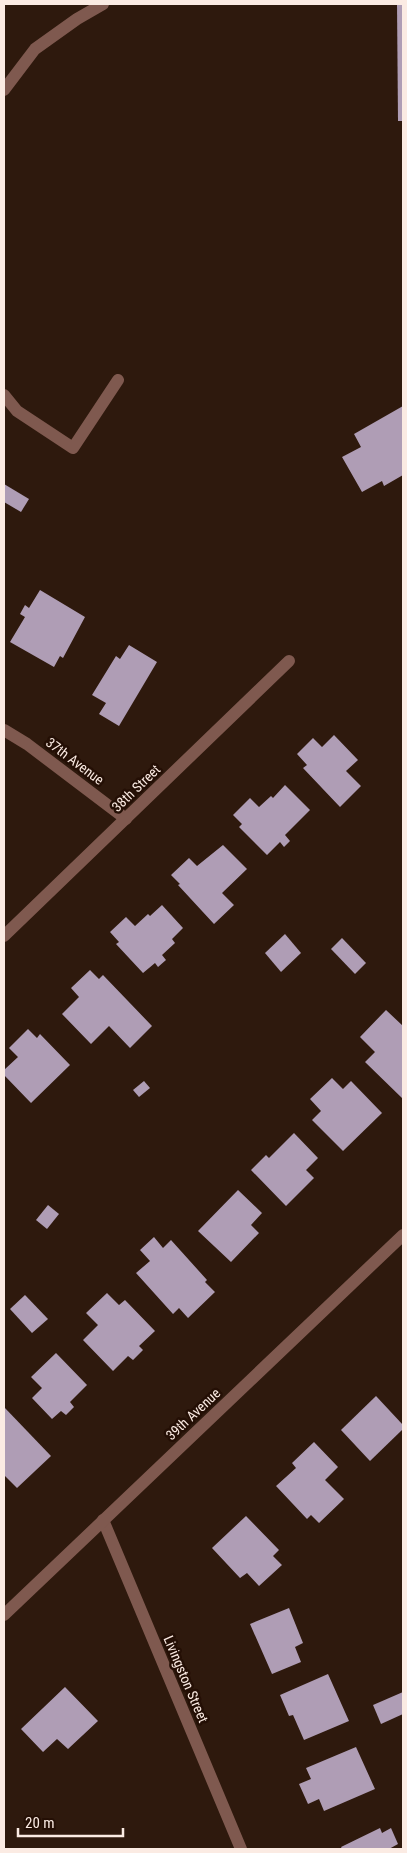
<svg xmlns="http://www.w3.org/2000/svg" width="407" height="1853" viewBox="0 0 407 1853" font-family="'Roboto Condensed',sans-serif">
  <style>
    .building { fill: #af9db5 }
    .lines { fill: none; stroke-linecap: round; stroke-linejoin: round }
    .minor { stroke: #7f594f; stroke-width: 12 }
    .labels { text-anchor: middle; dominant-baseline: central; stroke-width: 5; stroke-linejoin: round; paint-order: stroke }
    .street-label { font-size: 14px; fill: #fbebe3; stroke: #240f05 }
  </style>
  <rect width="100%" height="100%" fill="#2e190d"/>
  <!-- building -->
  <g class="building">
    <path d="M 397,4 L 403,4 L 403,121 L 398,121 Z"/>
    <path d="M 403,406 L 403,475 L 384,486 L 382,481 L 362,492 L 342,457 L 361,447 L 354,434 Z"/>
    <path d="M 4,484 L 29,499 L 21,512 L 4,502 Z"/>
    <path d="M 40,590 L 85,617 L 63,658 L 60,656 L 54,667 L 10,642 L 25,617 L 20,614 L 25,605 L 29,608 Z"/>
    <path d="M 129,645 L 157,662 L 119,726 L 99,714 L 106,703 L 92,695 L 116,656 L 120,659 Z"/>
    <path d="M 334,735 L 358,760 L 346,771 L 361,786 L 340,807 L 303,768 L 307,765 L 297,754 L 313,738 L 322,747 Z"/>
    <path d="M 285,785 L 310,810 L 285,835 L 290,841 L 284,847 L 280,842 L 267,855 L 239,827 L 242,824 L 233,815 L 250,798 L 259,807 L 271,796 L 273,798 Z"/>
    <path d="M 223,845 L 247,869 L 222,893 L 234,905 L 214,924 L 178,885 L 180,884 L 171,875 L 189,858 L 197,866 Z"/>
    <path d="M 162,905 L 183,928 L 172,939 L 175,943 L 162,955 L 166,960 L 158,967 L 155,963 L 143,973 L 116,944 L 119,942 L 110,932 L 126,917 L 135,926 L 148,914 L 150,916 Z"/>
    <path d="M 285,934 L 301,953 L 281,972 L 265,953 Z"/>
    <path d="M 342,938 L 366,963 L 355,974 L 331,949 Z"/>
    <path d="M 90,970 L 99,979 L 103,975 L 152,1026 L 130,1048 L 109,1026 L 91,1044 L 62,1014 L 79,997 L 71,988 Z"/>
    <path d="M 386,1010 L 403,1026 L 403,1099 L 365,1062 L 375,1052 L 360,1037 Z"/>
    <path d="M 28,1029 L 37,1038 L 40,1034 L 70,1065 L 31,1103 L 4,1075 L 4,1070 L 18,1057 L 9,1048 Z"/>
    <path d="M 332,1078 L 343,1089 L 351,1081 L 382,1113 L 343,1151 L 312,1120 L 321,1111 L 310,1099 Z"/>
    <path d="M 144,1081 L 150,1088 L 139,1097 L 133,1090 Z"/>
    <path d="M 294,1133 L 318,1158 L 306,1170 L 314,1178 L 286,1206 L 251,1170 L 266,1155 L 269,1158 Z"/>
    <path d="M 238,1190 L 262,1213 L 251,1225 L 259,1233 L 231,1262 L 198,1231 Z"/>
    <path d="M 48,1205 L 59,1214 L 47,1229 L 36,1220 Z"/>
    <path d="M 154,1237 L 163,1248 L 171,1240 L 207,1280 L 205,1282 L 215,1292 L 188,1318 L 179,1308 L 173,1314 L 136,1273 L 150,1261 L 140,1250 Z"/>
    <path d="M 107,1293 L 119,1305 L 125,1300 L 155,1331 L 139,1346 L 143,1350 L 133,1360 L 128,1356 L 113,1371 L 83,1340 L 98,1325 L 86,1313 Z"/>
    <path d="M 25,1295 L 48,1319 L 32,1333 L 10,1309 Z"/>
    <path d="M 56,1353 L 87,1385 L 70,1402 L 74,1407 L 66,1415 L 61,1411 L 52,1419 L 32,1398 L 42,1388 L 31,1377 Z"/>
    <path d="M 376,1396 L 403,1425 L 403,1429 L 370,1461 L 341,1430 Z"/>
    <path d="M 4,1407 L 51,1456 L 17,1488 L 4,1475 Z"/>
    <path d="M 314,1442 L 338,1467 L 325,1480 L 344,1499 L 319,1523 L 311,1515 L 307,1519 L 276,1486 L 296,1468 L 292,1463 Z"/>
    <path d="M 246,1516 L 279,1550 L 273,1556 L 282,1565 L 259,1586 L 247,1573 L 240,1578 L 212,1548 Z"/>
    <path d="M 289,1608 L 303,1643 L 295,1647 L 301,1662 L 272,1674 L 250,1624 Z"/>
    <path d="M 328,1674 L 349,1721 L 304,1740 L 293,1715 L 289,1716 L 280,1695 Z"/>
    <path d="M 65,1687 L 98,1721 L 68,1749 L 57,1739 L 43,1752 L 21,1729 Z"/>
    <path d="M 403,1692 L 403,1714 L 381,1724 L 373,1705 Z"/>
    <path d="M 356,1747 L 375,1789 L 324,1811 L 319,1799 L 308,1804 L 299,1784 L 311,1779 L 306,1768 Z"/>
    <path d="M 380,1828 L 382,1833 L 391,1828 L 398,1844 L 389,1849 L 342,1849 L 341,1847 Z"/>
  </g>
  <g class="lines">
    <!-- minor -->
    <g class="minor">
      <path d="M 4,90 L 35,49 L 77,19 L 103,4"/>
      <path d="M 4,395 L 17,411 L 73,448 L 118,380"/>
      <path d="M 4,730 L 27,744 L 126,819"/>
      <path d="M 4,936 L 289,661"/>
      <path d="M 103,1520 L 241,1849"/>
      <path d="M 4,1615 L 403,1235"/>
    </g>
  </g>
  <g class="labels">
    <!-- street labels -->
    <g class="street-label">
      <text transform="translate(75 761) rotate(37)">37th Avenue</text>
      <text transform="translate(136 788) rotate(-44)">38th Street</text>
      <text transform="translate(193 1414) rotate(-43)">39th Avenue</text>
      <text transform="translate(186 1679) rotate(67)">Livingston Street</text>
    </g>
  </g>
  <!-- border -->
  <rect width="407" height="1853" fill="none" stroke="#fbebe3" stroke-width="10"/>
  <!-- scale -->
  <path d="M18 1828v8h105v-8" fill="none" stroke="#fbebe3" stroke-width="2.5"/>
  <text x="25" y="1828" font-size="15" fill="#fbebe3" stroke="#240f05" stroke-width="4" paint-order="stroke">20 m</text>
</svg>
